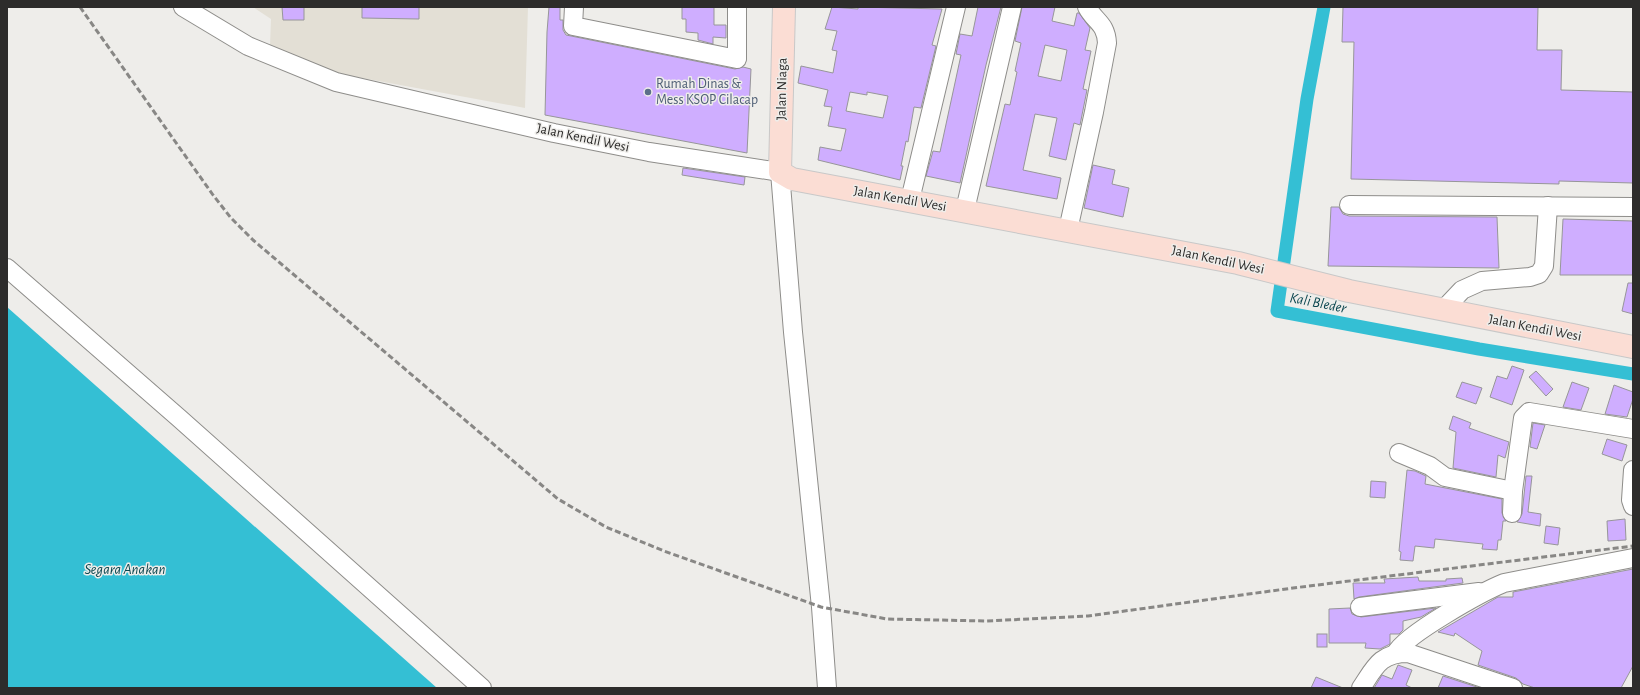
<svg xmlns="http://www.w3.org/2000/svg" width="1640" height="695" viewBox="0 0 1640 695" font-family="'Alegreya Sans',sans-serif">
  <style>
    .built { fill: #e3dfd5 }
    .water { fill: #34bfd4 }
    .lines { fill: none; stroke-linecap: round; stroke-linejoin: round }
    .canal { stroke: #34bfd4; stroke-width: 13 }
    .building { fill: #cfaeff; stroke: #979699; fill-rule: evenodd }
    .minor-casing { stroke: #8e8d8a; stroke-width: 20 }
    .major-casing { stroke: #c8c8c8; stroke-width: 24 }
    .minor { stroke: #fff; stroke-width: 18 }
    .major { stroke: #fbddd4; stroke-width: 22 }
    .rail { stroke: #888785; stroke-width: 3; stroke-dasharray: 6 3; stroke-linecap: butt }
    .service-dot { fill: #5c6f8a; stroke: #eeedea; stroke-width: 1.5 }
    .labels { text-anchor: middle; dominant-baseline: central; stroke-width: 3; stroke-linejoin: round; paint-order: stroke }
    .service-label { font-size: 14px; fill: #4e5e75; stroke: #eeedea; text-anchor: start }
    .street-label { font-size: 14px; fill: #2d2c2b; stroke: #eeedea }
    .water-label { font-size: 15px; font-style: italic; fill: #0b4750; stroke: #eeedea }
  </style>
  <rect width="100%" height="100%" fill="#eeedea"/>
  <!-- built -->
  <path class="built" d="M 253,7 L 528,7 L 525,108 L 335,73 L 270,46 L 271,19 Z"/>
  <!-- water -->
  <path class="water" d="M 7,307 L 437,688 L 7,688 Z"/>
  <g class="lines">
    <!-- canal -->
    <path class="canal" d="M 1324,7 L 1307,99 L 1277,311 L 1479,349 L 1633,374"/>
  </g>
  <!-- building -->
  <g class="building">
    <path d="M 282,7 L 304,7 L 304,20 L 283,20 Z"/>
    <path d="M 362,7 L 419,7 L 419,19 L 362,18 Z"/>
    <path d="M 549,7 L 560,7 L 560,20 L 563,20 L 563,30 L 566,35 L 735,69 L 743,67 L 751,69 L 747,153 L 545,115 L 547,32 Z"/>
    <path d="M 682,7 L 714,7 L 714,25 L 726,25 L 726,38 L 713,37 L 713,44 L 698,40 L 698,33 L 686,32 L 686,19 L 682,19 Z"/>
    <path d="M 832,7 L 858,9 L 858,7 L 942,9 L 932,45 L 936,46 L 921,108 L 914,107 L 908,142 L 906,141 L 901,166 L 903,166 L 900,180 L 818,160 L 820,147 L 841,151 L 846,129 L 828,126 L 832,107 L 824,106 L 828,90 L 798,83 L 801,66 L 833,73 L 837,51 L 832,50 L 837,31 L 825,29 ZM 850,92 L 867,95 L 867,92 L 888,96 L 883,118 L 846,111 Z"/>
    <path d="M 978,7 L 1001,7 L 986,65 L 960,183 L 926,176 L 933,151 L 940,152 L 961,55 L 956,54 L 960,34 L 972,36 Z"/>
    <path d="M 1022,7 L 1055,7 L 1052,21 L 1074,26 L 1077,13 L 1079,13 L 1090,28 L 1085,50 L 1091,51 L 1083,89 L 1087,90 L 1080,125 L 1074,123 L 1066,160 L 1049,156 L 1057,118 L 1035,114 L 1023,170 L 1061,178 L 1057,199 L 986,186 L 1005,104 L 1010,105 L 1017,72 L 1015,71 L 1021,43 L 1015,41 ZM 1045,45 L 1067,50 L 1061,81 L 1038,76 Z"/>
    <path d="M 1343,7 L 1538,7 L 1537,50 L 1562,50 L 1561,90 L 1633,92 L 1633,183 L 1559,181 L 1559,184 L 1351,179 L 1354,42 L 1342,42 Z"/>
    <path d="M 1093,165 L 1115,170 L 1112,184 L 1129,188 L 1123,217 L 1084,208 Z"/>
    <path d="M 683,168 L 745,177 L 744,185 L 682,175 Z"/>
    <path d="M 1331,207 L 1339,207 L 1343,214 L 1349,216 L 1497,217 L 1499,268 L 1328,266 Z"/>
    <path d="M 1563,219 L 1633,221 L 1633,275 L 1560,275 Z"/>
    <path d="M 1628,283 L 1633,283 L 1633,314 L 1622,311 Z"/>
    <path d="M 1512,366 L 1524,370 L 1512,405 L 1490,397 L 1497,376 L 1507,379 Z"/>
    <path d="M 1536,371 L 1553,389 L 1546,396 L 1529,377 Z"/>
    <path d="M 1462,382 L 1482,388 L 1476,404 L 1456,397 Z"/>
    <path d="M 1572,382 L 1589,388 L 1581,410 L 1563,407 Z"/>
    <path d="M 1614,385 L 1633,392 L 1633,399 L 1627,417 L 1605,414 Z"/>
    <path d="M 1453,416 L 1471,423 L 1469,428 L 1509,442 L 1505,458 L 1498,455 L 1496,477 L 1453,468 L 1456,432 L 1449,429 Z"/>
    <path d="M 1533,423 L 1545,425 L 1537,449 L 1530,447 Z"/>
    <path d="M 1607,439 L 1627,445 L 1622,461 L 1602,454 Z"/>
    <path d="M 1407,470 L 1415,471 L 1426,476 L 1425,484 L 1502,499 L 1502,513 L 1506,521 L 1503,521 L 1501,540 L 1498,540 L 1497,550 L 1482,549 L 1483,544 L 1435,539 L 1434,548 L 1415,546 L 1413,561 L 1400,560 L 1401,552 L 1399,551 Z"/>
    <path d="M 1526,476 L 1532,476 L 1528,512 L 1541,514 L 1540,526 L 1517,522 L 1522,514 Z"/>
    <path d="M 1371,481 L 1386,482 L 1385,498 L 1370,497 Z"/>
    <path d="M 1625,519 L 1626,540 L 1608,541 L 1607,521 Z"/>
    <path d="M 1546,526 L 1560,528 L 1558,545 L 1544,543 Z"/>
    <path d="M 1633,569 L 1633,666 L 1621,688 L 1535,688 L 1523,684 L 1516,678 L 1478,665 L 1482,651 L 1455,633 L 1454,636 L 1438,632 L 1498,597 L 1513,597 L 1513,592 Z"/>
    <path d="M 1418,577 L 1419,581 L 1446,581 L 1446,579 L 1462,578 L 1463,583 L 1359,597 L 1354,599 L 1353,583 L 1385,583 L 1384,579 Z"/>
    <path d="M 1350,608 L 1352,614 L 1361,617 L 1436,608 L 1421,617 L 1403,621 L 1403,630 L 1399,634 L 1390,634 L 1390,644 L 1380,649 L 1365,648 L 1366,643 L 1329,643 L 1329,609 Z"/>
    <rect x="1317" y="634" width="10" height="13"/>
    <path d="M 1398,665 L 1412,670 L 1406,685 L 1412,688 L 1374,688 L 1382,675 L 1392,679 Z"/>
    <path d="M 1443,676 L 1480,688 L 1438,688 Z"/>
    <path d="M 1316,677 L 1343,688 L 1311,688 Z"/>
  </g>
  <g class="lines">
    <!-- minor casing -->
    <g class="minor-casing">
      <g id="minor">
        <path d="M 183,7 L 248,46 L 336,82 L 554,133 L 649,152 L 780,172 L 793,332 L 821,607 L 827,688"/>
        <path d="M 574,7 L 573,26 L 737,59 L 737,7"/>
        <path d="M 910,200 L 956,7"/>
        <path d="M 1349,205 L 1633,207"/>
        <path d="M 965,210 L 1012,7"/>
        <path d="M 1068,230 L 1094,112 L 1107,43 C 1106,23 1095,22 1087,7"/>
        <path d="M 7,268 L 179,418 L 482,688"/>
        <path d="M 1444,309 L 1462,290 L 1482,281 L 1530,277 L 1539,274 L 1544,266 L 1548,206"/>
        <path d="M 1399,453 L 1430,466 L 1445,477 L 1513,491"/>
        <path d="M 1633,470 L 1631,500 L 1633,506"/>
        <path d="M 1512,513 L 1513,491 L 1523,418 L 1529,412 L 1633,429"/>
        <path d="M 1360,607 L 1479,592"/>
        <path d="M 1396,653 C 1406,634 1482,592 1504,583 L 1633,558"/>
        <path d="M 1361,688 C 1375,667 1380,653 1408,653 L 1513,688"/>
      </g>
    </g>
    <!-- major casing -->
    <g class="major-casing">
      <path id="major" d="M 784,7 L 780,172 L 792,179 L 1238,263 L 1349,291 L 1633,347"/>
    </g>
    <!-- minor -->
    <use href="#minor" class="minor"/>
    <!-- major -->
    <use href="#major" class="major"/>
    <!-- rail -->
    <path class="rail" d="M 80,7 L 213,195 L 231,218 L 253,240 L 558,499 L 606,527 L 664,551 L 821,607 L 887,619 L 987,621 L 1088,616 L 1293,588 L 1633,546"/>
  </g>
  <!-- markers -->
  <circle class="service-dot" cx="648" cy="92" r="4"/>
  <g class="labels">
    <!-- service labels -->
    <g class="service-label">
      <text x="656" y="84">Rumah Dinas &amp;<tspan x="656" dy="16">Mess KSOP Cilacap</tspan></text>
    </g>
    <!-- street labels -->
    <g class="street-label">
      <text transform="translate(782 89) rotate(-89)">Jalan Niaga</text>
      <text transform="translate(583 138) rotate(12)">Jalan Kendil Wesi</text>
      <text transform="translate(900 199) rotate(10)">Jalan Kendil Wesi</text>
      <text transform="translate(1218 260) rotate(12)">Jalan Kendil Wesi</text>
      <text transform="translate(1535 328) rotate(11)">Jalan Kendil Wesi</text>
    </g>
    <!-- water labels -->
    <g class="water-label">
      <text transform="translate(1318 303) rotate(11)">Kali Bleder</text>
      <text x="125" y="569">Segara Anakan</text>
    </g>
  </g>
  <!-- border -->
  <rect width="1640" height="695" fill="none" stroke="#2d2c2b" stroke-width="16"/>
</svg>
